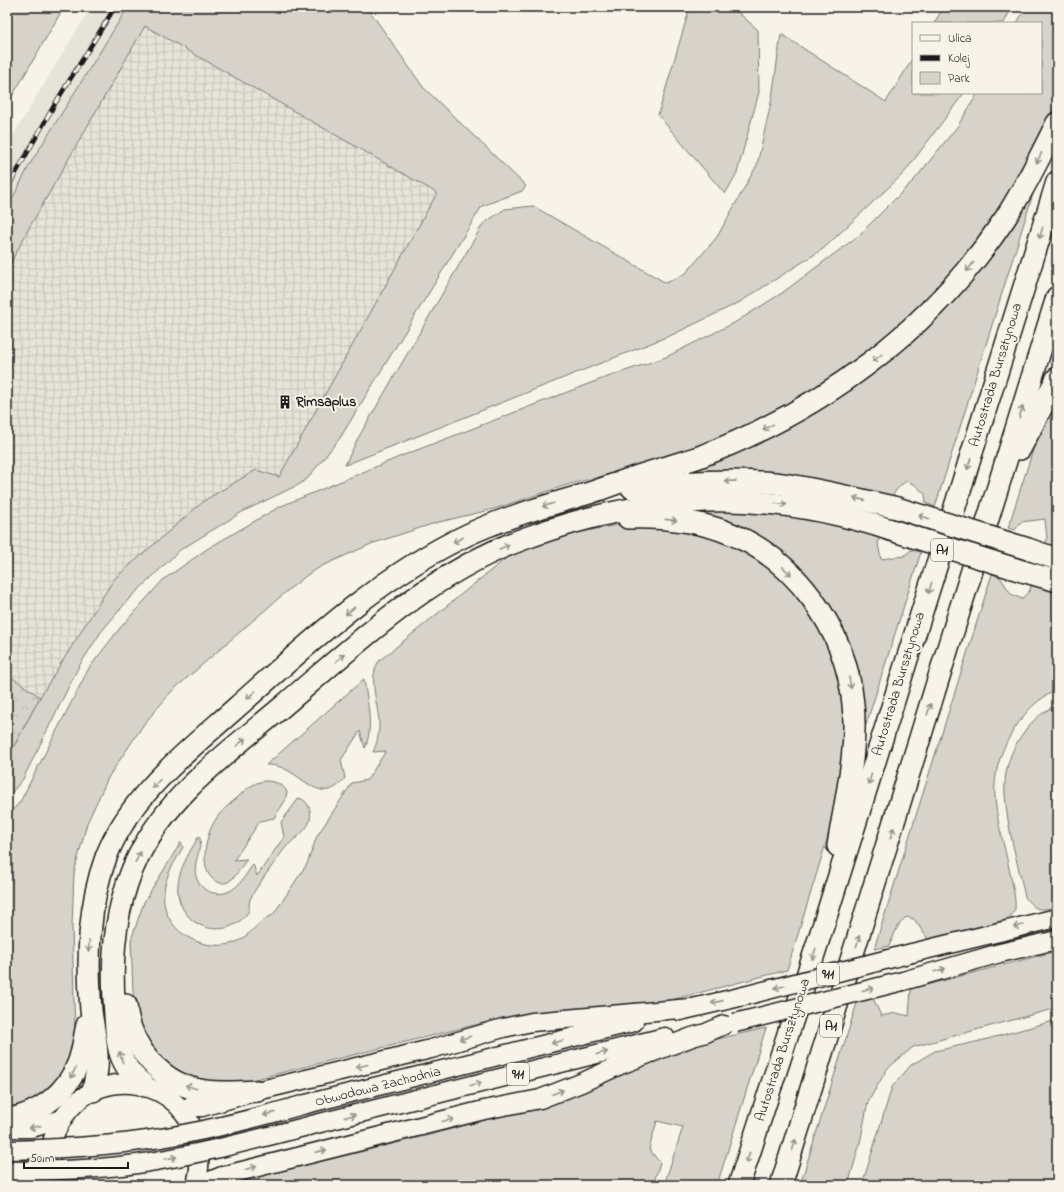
<svg xmlns="http://www.w3.org/2000/svg" width="1064" height="1192" viewBox="0 0 1064 1192" font-family="'Indie Flower',sans-serif">
  <style>
    .built { fill: #e6e3d9 }
    .industrial { fill: url(#industrial-grid) }
    .green { fill: #d7d3cb; stroke: #7a7874 }
    .forest { fill: url(#forest-crowns); stroke: #7a7874 }
    .lines { fill: none; stroke-linecap: round; stroke-linejoin: round }
    .primary-casing { stroke: #1c1c1c; stroke-width: 21 }
    .motorway-casing { stroke: #1c1c1c; stroke-width: 24 }
    .primary { stroke: #f7f3e8; stroke-width: 18 }
    .motorway { stroke: #f7f3e8; stroke-width: 21 }
    .rail-casing { stroke: #1c1c1c; stroke-width: 4.5 }
    .rail { stroke: #f7f3e8; stroke-width: 3; stroke-dasharray: 9; stroke-linecap: butt }
    .primary-bridge-casing { stroke: #1c1c1c; stroke-width: 21; stroke-linecap: butt }
    .motorway-bridge-casing { stroke: #1c1c1c; stroke-width: 24; stroke-linecap: butt }
    .primary-bridge { stroke: #f7f3e8; stroke-width: 18 }
    .motorway-bridge { stroke: #f7f3e8; stroke-width: 21 }
    .oneway { stroke: #94928c }
    .labels { text-anchor: middle; dominant-baseline: central; stroke-width: 4; stroke-linejoin: round; paint-order: stroke }
    .shield { fill: #f7f3e8; stroke: #5e5c59; stroke-width: 1 }
    .shield-label { font-size: 13px; font-weight: bold; fill: #1c1c1c }
    .street-label { font-size: 14px; fill: #1c1c1c; stroke: #f7f3e8 }
    .poi-label { font-size: 14px; font-weight: bold; fill: #1c1c1c; stroke: #f7f3e8; text-anchor: start }
  </style>
  <defs>
    <pattern id="industrial-grid" width="8" height="8" patternUnits="userSpaceOnUse"><rect width="8" height="8" fill="#e6e3d9"/><path d="M0 4h8M4 0v8" fill="none" stroke="#c5c2ba"/></pattern>
    <pattern id="forest-crowns" width="20" height="18" patternUnits="userSpaceOnUse"><rect width="20" height="18" fill="#d7d3cb"/><path d="M2 6a3 3 0 1 1 6 0M12 15a3 3 0 1 1 6 0" fill="none" stroke="#b8b5ae"/></pattern>
  </defs>
  <rect width="100%" height="100%" fill="#f7f3e8"/>
  <filter id="ink" filterUnits="userSpaceOnUse"><feTurbulence type="fractalNoise" baseFrequency=".025" numOctaves="2"/><feDisplacementMap in="SourceGraphic" scale="8" xChannelSelector="R" yChannelSelector="G"/><feConvolveMatrix kernelMatrix="1 2 1 2 8 2 1 2 1" color-interpolation-filters="sRGB"/></filter>
  <g filter="url(#ink)">
    <!-- built -->
    <path class="built" d="M 91,7 L 128,7 L 30,164 L 7,209 L 7,145 Z"/>
    <!-- industrial -->
    <path class="industrial" d="M 145,26 L 437,193 L 279,477 L 205,500 L 114,579 L 40,697 L 7,674 L 7,271 L 29,228 Z"/>
    <!-- green -->
    <g class="green">
      <path d="M 7,7 L 64,7 L 7,105 Z"/>
      <path d="M 128,7 L 367,7 L 423,87 L 526,186 L 522,191 L 482,206 L 340,438 L 307,479 L 300,484 L 242,512 L 180,550 L 128,600 L 101,632 L 79,666 L 23,779 L 7,798 L 7,759 L 40,697 L 114,579 L 205,500 L 256,470 L 279,477 L 437,193 L 145,26 L 29,228 L 7,270 L 7,209 L 30,164 Z"/>
      <path d="M 690,7 L 732,7 L 758,30 L 759,92 L 737,173 L 725,194 L 658,115 Z"/>
      <path d="M 944,7 L 1012,7 L 1004,23 L 934,23 Z"/>
      <path d="M 1026,7 L 1057,7 L 1057,101 L 1049,120 L 1010,195 L 950,278 L 862,359 L 765,421 L 657,463 L 570,484 L 494,509 L 435,523 L 371,544 L 320,567 L 307,575 L 287,591 L 172,691 L 144,724 L 109,776 L 87,823 L 74,873 L 72,926 L 75,1037 L 68,1066 L 44,1096 L 7,1112 L 7,816 L 20,802 L 89,668 L 120,628 L 163,580 L 207,549 L 279,507 L 404,455 L 596,381 L 666,357 L 734,323 L 782,293 L 858,236 L 915,179 L 957,127 L 978,93 L 1041,93 L 1041,23 L 1017,23 Z"/>
      <path d="M 781,34 L 886,102 L 913,58 L 913,93 L 964,93 L 904,173 L 823,249 L 740,302 L 674,334 L 345,465 L 357,440 L 483,224 L 505,209 L 533,206 L 666,283 L 686,273 L 717,237 L 757,165 L 772,98 Z"/>
      <path d="M 1039,175 L 935,507 L 926,503 L 925,494 L 914,484 L 906,481 C 900,486 894,491 892,498 L 674,473 L 844,390 Z"/>
      <path d="M 1057,394 L 1057,550 L 1045,546 L 1047,539 L 1045,519 L 1021,522 L 1015,530 L 1008,528 L 1041,425 Z"/>
      <path d="M 662,511 L 792,512 L 881,533 L 878,544 L 881,559 L 904,556 L 911,550 L 921,552 L 865,728 L 861,726 L 812,585 Z"/>
      <path d="M 623,524 L 689,529 L 742,548 L 781,576 L 812,611 L 840,674 L 845,734 L 838,797 L 829,833 L 787,970 L 644,1007 L 548,1012 L 495,1020 L 235,1084 L 203,1082 L 174,1068 L 151,1048 L 139,1031 L 133,992 L 131,940 L 144,902 L 181,842 L 183,847 C 175,862 165,875 164,892 C 160,930 201,953 234,943 C 251,937 257,920 273,915 L 307,864 L 317,836 L 352,783 L 367,780 L 386,751 L 373,752 C 377,743 379,735 379,725 C 379,705 367,679 379,661 L 511,554 L 565,535 Z"/>
      <path d="M 992,574 L 1000,577 L 1011,594 L 1022,599 L 1030,590 L 1032,582 L 1057,588 L 1057,690 C 1038,698 1025,712 1015,728 C 980,782 999,817 1010,873 C 1012,884 1016,897 1015,909 L 1011,916 L 1005,920 L 928,939 L 914,919 L 906,917 L 898,926 L 889,946 L 874,949 Z"/>
      <path d="M 364,679 C 367,702 374,727 365,748 L 360,731 L 341,760 L 345,778 C 324,805 308,781 287,770 C 280,766 273,765 266,765 Z"/>
      <path d="M 1057,705 L 1057,907 C 1039,910 1036,912 1025,897 C 1018,863 1007,829 1005,794 C 1002,759 1024,719 1057,705 Z"/>
      <path d="M 264,781 C 273,781 283,783 287,792 L 285,801 L 274,818 L 260,821 L 234,860 L 247,859 C 242,865 238,874 232,879 C 228,883 223,884 218,882 C 198,875 205,838 213,824 C 218,814 227,806 236,799 C 244,791 252,783 264,781 Z"/>
      <path d="M 299,798 C 308,800 312,811 310,820 C 307,833 289,841 282,852 C 276,861 252,892 250,900 C 248,907 251,910 245,916 C 228,936 196,932 183,909 C 169,884 186,858 199,836 C 205,847 188,867 199,883 C 202,888 208,892 214,893 C 234,897 244,878 253,864 L 257,876 L 284,837 L 281,822 Z"/>
      <path d="M 1057,951 L 1057,1008 L 913,1047 L 887,1069 L 868,1102 L 860,1143 L 848,1185 L 800,1185 L 857,1003 L 873,998 L 881,1016 L 896,1013 L 909,1016 L 911,989 Z"/>
      <path d="M 1057,1020 L 1057,1185 L 862,1185 L 892,1087 L 911,1065 L 935,1051 L 980,1041 Z"/>
      <path d="M 766,1028 L 717,1185 L 664,1185 L 683,1127 L 657,1121 L 649,1149 L 660,1163 L 653,1185 L 226,1185 L 433,1134 L 558,1100 L 615,1074 L 704,1042 Z"/>
    </g>
    <!-- forest -->
    <path class="forest" d="M 7,674 L 40,697 L 7,759 Z"/>
    <g class="lines">
      <!-- primary casing -->
      <g class="primary-casing">
        <g id="primary">
          <path d="M 912,953 L 1057,918"/>
          <path d="M 903,981 L 1000,953 L 1057,940"/>
          <path d="M 680,1011 L 744,996"/>
          <path d="M 306,1104 L 634,1022"/>
          <path d="M 180,1108 L 202,1107 L 257,1091 L 431,1049 L 503,1028 L 532,1022 L 690,1008"/>
          <path d="M 312,1125 L 665,1037"/>
          <path d="M 7,1128 L 32,1128 L 62,1119"/>
          <path d="M 55,1185 C 48,1168 48,1146 57,1129 C 98,1044 221,1088 196,1185"/>
          <path d="M 201,1185 L 222,1176 L 484,1110 L 540,1099 L 581,1083 L 620,1065 L 692,1037 L 706,1033 L 724,1025"/>
        </g>
      </g>
      <!-- motorway casing -->
      <g class="motorway-casing">
        <g id="motorway">
          <path d="M 1020,449 L 1057,378"/>
          <path d="M 632,488 C 679,482 727,478 774,483 C 816,488 856,499 897,508"/>
          <path d="M 628,518 C 660,517 691,520 721,530 C 794,555 846,629 853,704 C 858,751 845,800 838,846"/>
          <path d="M 1028,549 L 1057,559"/>
          <path d="M 1022,571 L 1057,581"/>
          <path d="M 126,1005 C 130,1047 161,1085 205,1091 C 222,1093 240,1092 257,1091"/>
          <path d="M 145,1086 C 113,1062 117,1037 114,1000 C 111,951 116,902 138,857 C 169,794 229,752 282,707 C 357,643 431,572 526,538 C 651,492 764,488 891,530"/>
          <path d="M 93,1091 C 94,1084 96,1076 97,1069 C 99,1050 93,1029 91,1010 C 87,958 88,906 106,857 C 130,795 189,750 237,707 C 308,644 380,576 467,535 C 505,517 546,506 586,494 C 603,489 619,482 635,477 C 656,470 678,464 699,457 C 822,410 930,331 1004,220 C 1025,189 1040,156 1057,123"/>
          <path d="M 7,1119 C 39,1115 68,1092 79,1061 C 83,1050 84,1037 87,1025"/>
          <path d="M 739,1185 L 826,917 L 1057,182"/>
          <path d="M 781,1185 L 1057,297"/>
        </g>
      </g>
      <!-- primary -->
      <use href="#primary" class="primary"/>
      <!-- motorway -->
      <use href="#motorway" class="motorway"/>
      <!-- rail casing -->
      <g class="rail-casing">
        <path id="rail" d="M 11,182 L 56,102 L 115,7"/>
      </g>
      <!-- rail -->
      <use href="#rail" class="rail"/>
      <!-- primary-bridge casing -->
      <g class="primary-bridge-casing">
        <g id="primary-bridge">
          <path d="M 744,996 L 912,953"/>
          <path d="M 735,1023 L 903,981"/>
          <path d="M 7,1150 C 52,1149 96,1147 140,1141 C 196,1134 252,1119 306,1104"/>
          <path d="M 7,1171 C 51,1171 94,1170 137,1164 C 197,1155 254,1140 312,1125"/>
        </g>
      </g>
      <!-- motorway-bridge casing -->
      <g class="motorway-bridge-casing">
        <g id="motorway-bridge">
          <path d="M 897,508 L 1028,549"/>
          <path d="M 891,530 L 1022,571"/>
        </g>
      </g>
      <!-- primary-bridge -->
      <use href="#primary-bridge" class="primary-bridge"/>
      <!-- motorway-bridge -->
      <use href="#motorway-bridge" class="motorway-bridge"/>
    </g>
    <!-- one-way arrows -->
    <defs><path id="oneway-shaft" d="M-6 0H5M1.5-3L5.5 0L1.5 3" fill="none" stroke-width="1.6" stroke-linecap="round" stroke-linejoin="round"/></defs>
    <g class="oneway">
      <use href="#oneway-shaft" transform="translate(1039 158) rotate(117)"/>
      <use href="#oneway-shaft" transform="translate(1041 233) rotate(107)"/>
      <use href="#oneway-shaft" transform="translate(970 267) rotate(129)"/>
      <use href="#oneway-shaft" transform="translate(877 358) rotate(142)"/>
      <use href="#oneway-shaft" transform="translate(1021 412) rotate(-72)"/>
      <use href="#oneway-shaft" transform="translate(768 427) rotate(152)"/>
      <use href="#oneway-shaft" transform="translate(969 464) rotate(107)"/>
      <use href="#oneway-shaft" transform="translate(730 481) rotate(-179)"/>
      <use href="#oneway-shaft" transform="translate(859 499) rotate(-167)"/>
      <use href="#oneway-shaft" transform="translate(781 504) rotate(7)"/>
      <use href="#oneway-shaft" transform="translate(548 505) rotate(162)"/>
      <use href="#oneway-shaft" transform="translate(924 517) rotate(-163)"/>
      <use href="#oneway-shaft" transform="translate(671 520) rotate(6)"/>
      <use href="#oneway-shaft" transform="translate(458 540) rotate(153)"/>
      <use href="#oneway-shaft" transform="translate(504 547) rotate(-25)"/>
      <use href="#oneway-shaft" transform="translate(787 571) rotate(43)"/>
      <use href="#oneway-shaft" transform="translate(930 588) rotate(107)"/>
      <use href="#oneway-shaft" transform="translate(350 611) rotate(140)"/>
      <use href="#oneway-shaft" transform="translate(340 658) rotate(-40)"/>
      <use href="#oneway-shaft" transform="translate(850 683) rotate(80)"/>
      <use href="#oneway-shaft" transform="translate(251 695) rotate(138)"/>
      <use href="#oneway-shaft" transform="translate(929 709) rotate(-73)"/>
      <use href="#oneway-shaft" transform="translate(241 742) rotate(-40)"/>
      <use href="#oneway-shaft" transform="translate(870 779) rotate(107)"/>
      <use href="#oneway-shaft" transform="translate(156 784) rotate(132)"/>
      <use href="#oneway-shaft" transform="translate(892 833) rotate(-73)"/>
      <use href="#oneway-shaft" transform="translate(138 857) rotate(-63)"/>
      <use href="#oneway-shaft" transform="translate(1019 926) rotate(166)"/>
      <use href="#oneway-shaft" transform="translate(858 941) rotate(-73)"/>
      <use href="#oneway-shaft" transform="translate(89 946) rotate(93)"/>
      <use href="#oneway-shaft" transform="translate(814 954) rotate(108)"/>
      <use href="#oneway-shaft" transform="translate(940 970) rotate(-16)"/>
      <use href="#oneway-shaft" transform="translate(780 987) rotate(166)"/>
      <use href="#oneway-shaft" transform="translate(868 989) rotate(-14)"/>
      <use href="#oneway-shaft" transform="translate(717 1002) rotate(167)"/>
      <use href="#oneway-shaft" transform="translate(465 1038) rotate(163)"/>
      <use href="#oneway-shaft" transform="translate(557 1042) rotate(166)"/>
      <use href="#oneway-shaft" transform="translate(602 1053) rotate(-14)"/>
      <use href="#oneway-shaft" transform="translate(121 1057) rotate(-107)"/>
      <use href="#oneway-shaft" transform="translate(362 1066) rotate(166)"/>
      <use href="#oneway-shaft" transform="translate(73 1073) rotate(118)"/>
      <use href="#oneway-shaft" transform="translate(476 1084) rotate(-14)"/>
      <use href="#oneway-shaft" transform="translate(191 1087) rotate(-162)"/>
      <use href="#oneway-shaft" transform="translate(558 1092) rotate(-21)"/>
      <use href="#oneway-shaft" transform="translate(269 1114) rotate(167)"/>
      <use href="#oneway-shaft" transform="translate(350 1116) rotate(-14)"/>
      <use href="#oneway-shaft" transform="translate(448 1120) rotate(-14)"/>
      <use href="#oneway-shaft" transform="translate(35 1127) rotate(168)"/>
      <use href="#oneway-shaft" transform="translate(794 1145) rotate(-73)"/>
      <use href="#oneway-shaft" transform="translate(321 1151) rotate(-13)"/>
      <use href="#oneway-shaft" transform="translate(171 1158) rotate(-10)"/>
      <use href="#oneway-shaft" transform="translate(748 1158) rotate(108)"/>
      <use href="#oneway-shaft" transform="translate(251 1168) rotate(-14)"/>
    </g>
  </g>
  <!-- icons -->
  <defs>
    <g id="building-bare" transform="scale(1.08)"><path d="M-4-6H4V6H1V3H-1V6H-4ZM-2.5-4.3h1.7v1.8h-1.7ZM.8-4.3h1.7v1.8H.8ZM-2.5-1h1.7V.8h-1.7ZM.8-1h1.7V.8H.8Z" fill="#1c1c1c" stroke="#f7f3e8" stroke-width="2.5" paint-order="stroke"/></g>
  </defs>
  <g fill-rule="evenodd">
    <use href="#building-bare" x="285" y="402"/>
  </g>
  <g class="labels">
    <!-- shield labels -->
    <g class="shield">
      <rect x="931" y="539" width="22" height="22" rx="3"/>
      <rect x="817" y="963" width="22" height="22" rx="3"/>
      <rect x="820" y="1015" width="22" height="22" rx="3"/>
      <rect x="507" y="1063" width="22" height="22" rx="3"/>
    </g>
    <g class="shield-label">
      <text x="942" y="550">A1</text>
      <text x="828" y="974">911</text>
      <text x="831" y="1026">A1</text>
      <text x="518" y="1074">911</text>
    </g>
    <!-- street labels -->
    <g class="street-label">
      <text transform="translate(996 375) rotate(-73)">Autostrada Bursztynowa</text>
      <text transform="translate(899 684) rotate(-73)">Autostrada Bursztynowa</text>
      <text transform="translate(783 1050) rotate(-72)">Autostrada Bursztynowa</text>
      <text transform="translate(378 1087) rotate(-14)">Obwodowa Zachodnia</text>
    </g>
    <!-- poi labels -->
    <g class="poi-label">
      <text x="296" y="402">Rimsaplus</text>
    </g>
  </g>
  <!-- margin -->
  <rect width="1064" height="1192" fill="none" stroke="#f7f3e8" stroke-width="24"/>
  <rect x="12" y="12" width="1040" height="1168" fill="none" stroke="#1c1c1c" stroke-width="1.5" filter="url(#ink)"/>
  <!-- legend -->
  <rect x="912" y="22" width="130" height="72" fill="#f7f3e8" stroke="#9f9d96"/>
  <rect x="920" y="35" width="20" height="6" fill="#f7f3e8" stroke="#9f9d96"/>
  <text x="948" y="42" font-size="12" fill="#1c1c1c">Ulica</text>
  <rect x="920" y="55" width="20" height="6" fill="#1c1c1c" stroke="#9f9d96"/>
  <text x="948" y="62" font-size="12" fill="#1c1c1c">Kolej</text>
  <rect x="920" y="72" width="20" height="12" fill="#d7d3cb" stroke="#9f9d96"/>
  <text x="948" y="82" font-size="12" fill="#1c1c1c">Park</text>
  <!-- scale -->
  <path d="M24 1162v6h104v-6" fill="none" stroke="#1c1c1c" stroke-width="2"/>
  <text x="30" y="1162" font-size="12" fill="#1c1c1c" stroke="#f7f3e8" stroke-width="3" paint-order="stroke">50 m</text>
</svg>
